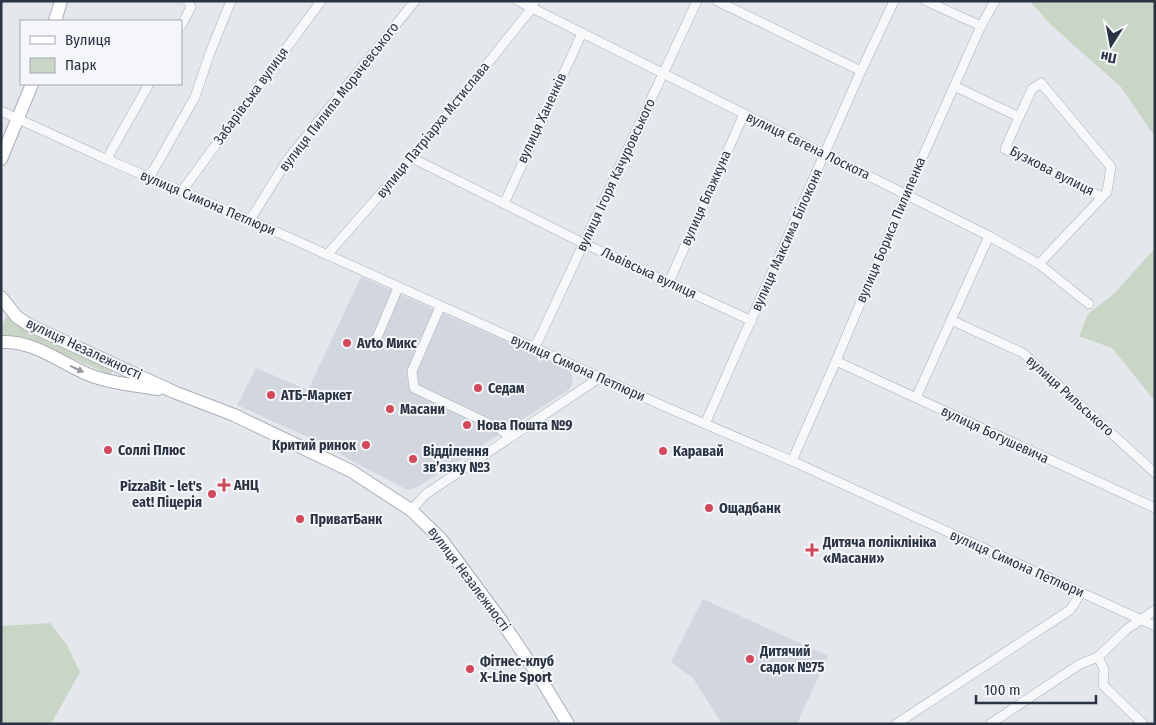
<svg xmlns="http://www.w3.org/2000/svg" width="1156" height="725" viewBox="0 0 1156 725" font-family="'Fira Sans Condensed',sans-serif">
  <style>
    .built { fill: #d2d6de }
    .green { fill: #c9d6c5 }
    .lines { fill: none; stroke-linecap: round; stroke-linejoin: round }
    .street-casing { stroke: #a9aeb7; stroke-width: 10 }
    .secondary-casing { stroke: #a9aeb7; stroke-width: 14 }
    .street { stroke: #f7f8fa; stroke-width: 9 }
    .secondary { stroke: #fff; stroke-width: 12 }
    .oneway { fill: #959aa2 }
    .poi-dot { fill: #d1495b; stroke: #f4f6f9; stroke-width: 2 }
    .labels { text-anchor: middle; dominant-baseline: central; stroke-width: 4; stroke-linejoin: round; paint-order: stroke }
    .street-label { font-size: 14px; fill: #2b3445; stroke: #f4f6f9 }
    .poi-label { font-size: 14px; font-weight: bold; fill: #2b3445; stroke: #f4f6f9; text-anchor: start }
  </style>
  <rect width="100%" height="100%" fill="#e4e7ec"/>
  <!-- built -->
  <g class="built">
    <path d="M 361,277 L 570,370 L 573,380 L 570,389 L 416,488 L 407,490 L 350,460 L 330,447 L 237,405 L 256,368 L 308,390 Z"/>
    <path d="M 703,599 L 828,656 L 797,724 L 722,724 L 693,678 L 671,662 Z"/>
  </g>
  <!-- green -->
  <g class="green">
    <path d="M 1030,1 L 1155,1 L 1155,137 L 1121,87 L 1050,24 Z"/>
    <path d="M 1155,248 L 1155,401 L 1112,348 L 1079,336 L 1088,314 L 1114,294 Z"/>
    <path d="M 8,313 L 24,330 L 111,370 L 112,373 L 109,374 L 23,337 L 1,337 L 1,328 Z"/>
    <path d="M 50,623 L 67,645 L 80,672 L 51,724 L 1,724 L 1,626 Z"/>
  </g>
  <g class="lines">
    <!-- street casing -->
    <g class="street-casing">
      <g id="street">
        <path d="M 518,1 L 989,236 L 1039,264 L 1089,304"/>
        <path d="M 717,1 L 861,71"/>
        <path d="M 926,1 L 981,26"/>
        <path d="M 181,26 L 191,7 L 188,1"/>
        <path d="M 954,86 L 1019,117 L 1032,89 L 1041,83 L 1111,167 L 1107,192 L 1039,264"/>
        <path d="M 1,111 L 108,160 L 250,220 L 668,408 L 792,461 L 1155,626"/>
        <path d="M 1019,117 L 1005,149 L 1102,197"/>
        <path d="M 412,158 L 585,244 L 752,321"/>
        <path d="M 108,160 L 110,153 L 149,84"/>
        <path d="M 146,176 L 153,171 L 195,97 L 211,50 L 231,1"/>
        <path d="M 182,191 L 321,1"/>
        <path d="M 504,204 L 582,33"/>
        <path d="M 250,220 L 288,159 L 415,1"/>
        <path d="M 327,255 L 412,158 L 532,8 L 535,1"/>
        <path d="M 669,282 L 744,114"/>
        <path d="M 440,307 L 412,371 L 414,388 L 500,429 L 510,438"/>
        <path d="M 951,320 L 1023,353 L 1155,473"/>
        <path d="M 373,347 L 398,288"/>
        <path d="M 532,348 L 538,341 L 697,1"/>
        <path d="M 836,361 L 1155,508"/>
        <path d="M 916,398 L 989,236"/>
        <path d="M 705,424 L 861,71 L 894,1"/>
        <path d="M 792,461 L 836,361 L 906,194 L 981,26 L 995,1"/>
        <path d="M 411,510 L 426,494 L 599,378"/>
        <path d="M 1098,657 L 1104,669 L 1103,685 L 1143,724"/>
        <path d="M 896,724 L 1070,610 L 1081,593"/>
        <path d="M 990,724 L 1080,664 L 1098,657 L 1127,629 L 1155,610"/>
      </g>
    </g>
    <!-- secondary casing -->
    <g class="secondary-casing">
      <g id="secondary">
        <path d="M 55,21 L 61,1"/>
        <path d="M 1,159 L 32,84"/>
        <path d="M 1,297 L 17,317 L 29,325 L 174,392 L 234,415 L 351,471 L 411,510 L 441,539 L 500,619 L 542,681 L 568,724"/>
        <path d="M 1,342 C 32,340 60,362 87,374 C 109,383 134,385 158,389"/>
      </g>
    </g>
    <!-- street -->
    <use href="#street" class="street"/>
    <!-- secondary -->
    <use href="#secondary" class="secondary"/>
  </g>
  <!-- one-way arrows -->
  <defs><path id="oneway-solid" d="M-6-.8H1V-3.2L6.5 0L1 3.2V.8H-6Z" transform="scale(1.25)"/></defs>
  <use class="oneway" href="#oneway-solid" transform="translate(77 369) rotate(25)"/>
  <!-- markers -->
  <g class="poi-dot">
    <circle cx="347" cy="343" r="5"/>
    <circle cx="478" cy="388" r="5"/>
    <circle cx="271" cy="395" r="5"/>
    <circle cx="390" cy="409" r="5"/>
    <circle cx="467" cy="425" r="5"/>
    <circle cx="366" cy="445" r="5"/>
    <circle cx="108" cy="450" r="5"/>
    <circle cx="663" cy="451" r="5"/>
    <circle cx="413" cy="459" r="5"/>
    <path d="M221.5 477.5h5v5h5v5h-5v5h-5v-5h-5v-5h5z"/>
    <circle cx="212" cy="494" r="5"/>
    <circle cx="709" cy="508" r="5"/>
    <circle cx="300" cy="519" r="5"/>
    <path d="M809.5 542.5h5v5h5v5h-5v5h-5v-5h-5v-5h5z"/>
    <circle cx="750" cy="659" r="5"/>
    <circle cx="470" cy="669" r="5"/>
  </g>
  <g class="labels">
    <!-- street labels -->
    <g class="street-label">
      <text transform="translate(251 96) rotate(-54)">Забарівська вулиця</text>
      <text transform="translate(339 97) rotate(-52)">вулиця Пилипа Морачевського</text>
      <text transform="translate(542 118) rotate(-65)">вулиця Ханенків</text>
      <text transform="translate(433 130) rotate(-51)">вулиця Патріарха Мстислава</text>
      <text transform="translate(808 146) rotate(26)">вулиця Євгена Лоскота</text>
      <text transform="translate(1052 171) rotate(27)">Бузкова вулиця</text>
      <text transform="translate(616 175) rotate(-65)">вулиця Ігоря Качуровського</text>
      <text transform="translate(706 198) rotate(-66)">вулиця Блажкуна</text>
      <text transform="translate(208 203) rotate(23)">вулиця Симона Петлюри</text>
      <text transform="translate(891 230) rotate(-67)">вулиця Бориса Пилипенка</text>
      <text transform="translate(787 240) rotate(-66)">вулиця Максима Білоконя</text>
      <text transform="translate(649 273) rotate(25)">Львівська вулиця</text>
      <text transform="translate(84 349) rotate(25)">вулиця Незалежності</text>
      <text transform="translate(578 368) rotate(24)">вулиця Симона Петлюри</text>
      <text transform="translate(1070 396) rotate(42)">вулиця Рильського</text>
      <text transform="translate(995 435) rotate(25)">вулиця Богушевича</text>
      <text transform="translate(1017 564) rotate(24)">вулиця Симона Петлюри</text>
      <text transform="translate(469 579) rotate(53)">вулиця Незалежності</text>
    </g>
    <!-- poi labels -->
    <g class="poi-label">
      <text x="357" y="343">Avto Микс</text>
      <text x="488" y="388">Седам</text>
      <text x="281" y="395">АТБ-Маркет</text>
      <text x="400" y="409">Масани</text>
      <text x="477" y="425">Нова Пошта №9</text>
      <text x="356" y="445" text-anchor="end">Критий ринок</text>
      <text x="118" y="450">Соллі Плюс</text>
      <text x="423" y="451">Відділення<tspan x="423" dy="16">зв’язку №3</tspan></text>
      <text x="673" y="451">Каравай</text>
      <text x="234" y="485">АНЦ</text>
      <text x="202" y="486" text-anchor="end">PizzaBit - let's<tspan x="202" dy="16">eat! Піцерія</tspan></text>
      <text x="719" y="508">Ощадбанк</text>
      <text x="310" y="519">ПриватБанк</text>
      <text x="823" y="542">Дитяча поліклініка<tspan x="823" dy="16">«Масани»</tspan></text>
      <text x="760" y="651">Дитячий<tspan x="760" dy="16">садок №75</tspan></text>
      <text x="480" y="661">Фітнес-клуб<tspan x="480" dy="16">X-Line Sport</tspan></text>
    </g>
  </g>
  <!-- border -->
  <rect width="1156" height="725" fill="none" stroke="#2b3445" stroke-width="5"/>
  <!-- legend -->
  <rect x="20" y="20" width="162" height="65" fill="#f4f6f9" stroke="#a4a8b1"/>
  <rect x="30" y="36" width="25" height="8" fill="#ffffff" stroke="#a4a8b1"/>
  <text x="65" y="45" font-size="15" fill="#2b3445">Вулиця</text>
  <rect x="30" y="58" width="25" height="15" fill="#c9d6c5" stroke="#a4a8b1"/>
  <text x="65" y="70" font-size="15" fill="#2b3445">Парк</text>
  <!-- north arrow -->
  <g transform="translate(1111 45) rotate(191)" stroke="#f4f6f9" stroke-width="4" paint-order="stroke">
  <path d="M0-4L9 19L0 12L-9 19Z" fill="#2b3445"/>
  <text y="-8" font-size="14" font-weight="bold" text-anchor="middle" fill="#2b3445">Пн</text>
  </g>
  <!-- scale -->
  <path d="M976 695v8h120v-8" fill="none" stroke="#2b3445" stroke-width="2.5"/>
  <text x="984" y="695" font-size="15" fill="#2b3445" stroke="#f4f6f9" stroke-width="4" paint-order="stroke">100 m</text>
</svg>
